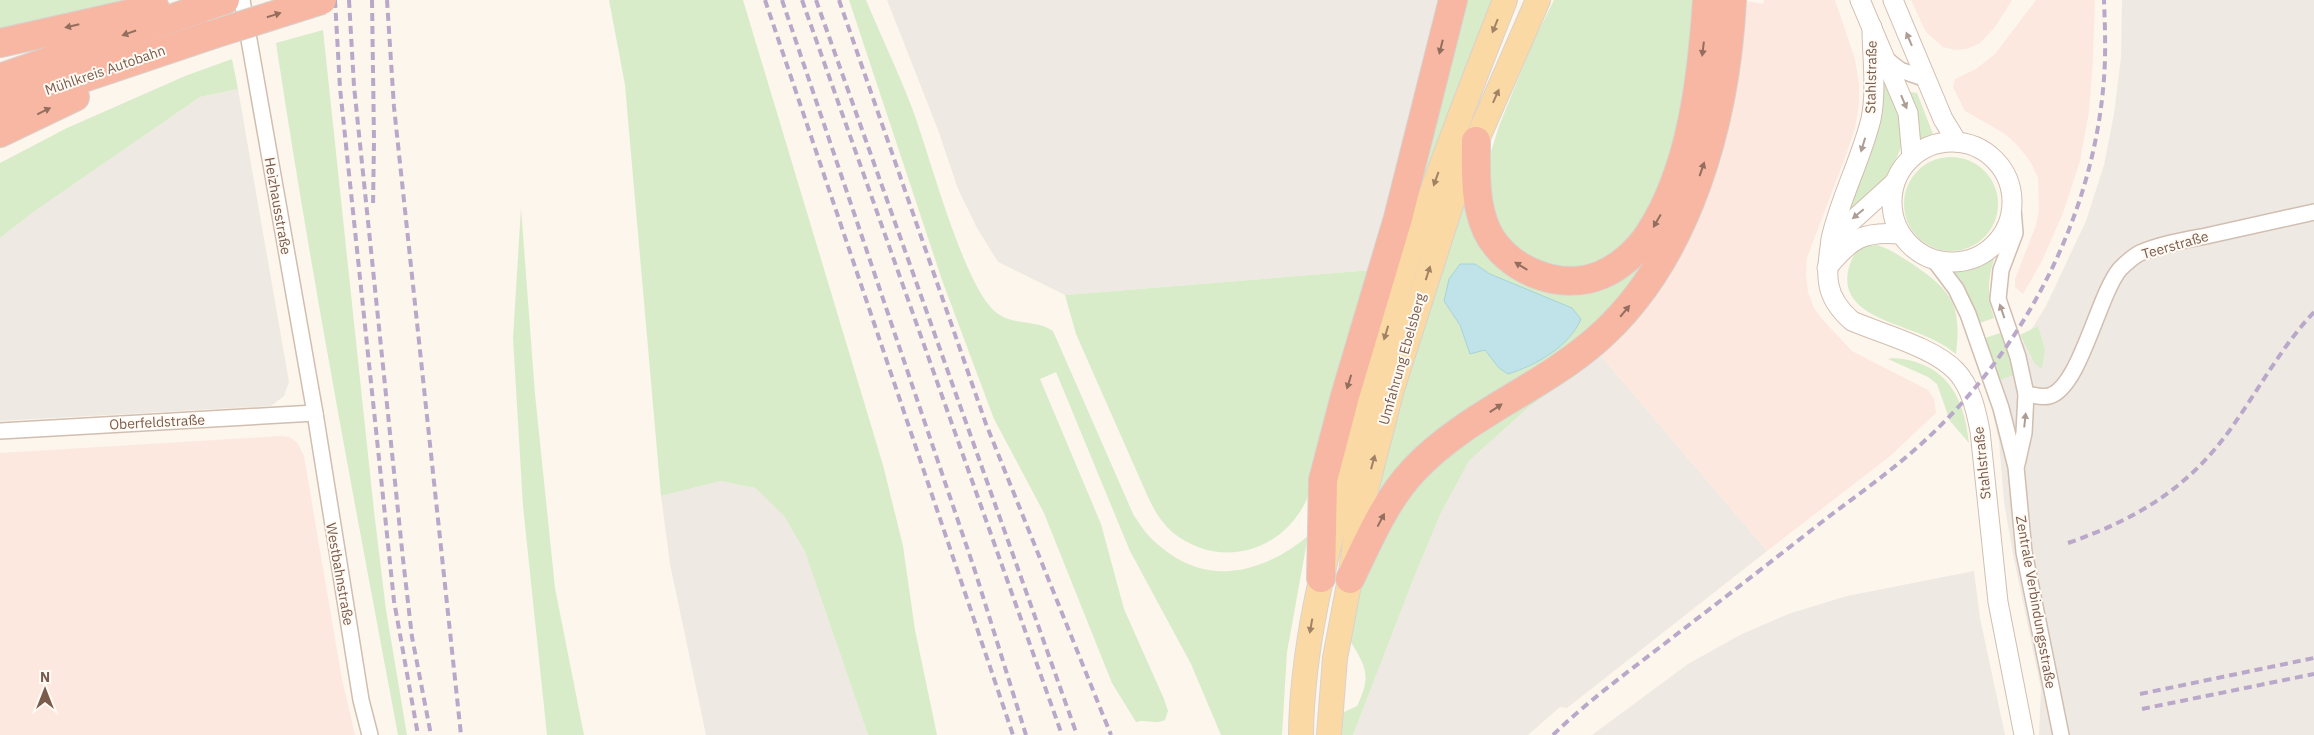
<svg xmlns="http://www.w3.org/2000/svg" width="2314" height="735" viewBox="0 0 2314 735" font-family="'IBM Plex Sans',sans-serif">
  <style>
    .commercial { fill: #fde8e0 }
    .industrial { fill: #efe9e4 }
    .green { fill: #d8ecc9; fill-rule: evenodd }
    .water { fill: #bfe3e8; stroke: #a5d3da }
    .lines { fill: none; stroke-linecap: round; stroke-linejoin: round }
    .minor-casing { stroke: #d1beb0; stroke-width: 18 }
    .tertiary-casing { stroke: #d1beb0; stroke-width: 21 }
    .primary-casing { stroke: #dad1cd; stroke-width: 26 }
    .motorway-casing { stroke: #dad1cd; stroke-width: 30 }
    .minor { stroke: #fff; stroke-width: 15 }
    .tertiary { stroke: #fff; stroke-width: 19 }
    .primary { stroke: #fbd9a5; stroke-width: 24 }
    .motorway { stroke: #f7b7a3; stroke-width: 28 }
    .rail { stroke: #b9a8c9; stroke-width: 4; stroke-dasharray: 8 5; stroke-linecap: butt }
    .motorway-bridge-casing { stroke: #dad1cd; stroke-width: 30; stroke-linecap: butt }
    .motorway-bridge { stroke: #f7b7a3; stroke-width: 28 }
    .oneway { fill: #936e5e }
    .oneway2 { fill: #a18267 }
    .oneway3 { fill: #af9d94 }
    .labels { text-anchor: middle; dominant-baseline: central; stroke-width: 4; stroke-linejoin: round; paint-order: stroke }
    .street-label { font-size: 14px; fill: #7a5c4d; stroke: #fffaf3 }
  </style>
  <rect width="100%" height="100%" fill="#fdf6ec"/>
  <!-- commercial -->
  <g class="commercial">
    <path d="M 1742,0 L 1763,4 L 1764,0 L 1835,0 L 1855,59 L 1859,84 L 1859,105 L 1855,128 L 1846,155 L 1807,258 L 1806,274 L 1808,292 L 1814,308 L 1822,319 L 1852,351 L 1928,390 L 1934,399 L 1936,413 L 1889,457 L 1767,551 L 1596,350 Z"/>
    <path d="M 1911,0 L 2012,0 L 1995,27 L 1979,44 L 1966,49 L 1955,50 L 1943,47 L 1926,32 Z"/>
    <path d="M 2036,0 L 2095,0 L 2093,60 L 2089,112 L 2080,161 L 2063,213 L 2042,261 L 2023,294 L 2015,287 L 2015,279 L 2036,225 L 2039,210 L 2038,178 L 2030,161 L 2017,145 L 2005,134 L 1965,111 L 1953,87 L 1955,79 L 1976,69 L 1995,54 Z"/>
    <path d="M 281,436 L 289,437 L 297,442 L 304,456 L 341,674 L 355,735 L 0,735 L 0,453 Z"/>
  </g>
  <!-- industrial -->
  <g class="industrial">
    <path d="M 887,0 L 1442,0 L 1372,270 L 1065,295 L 998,262 L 977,228 L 958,189 L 938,130 Z"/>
    <path d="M 2122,0 L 2314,0 L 2314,735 L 2039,735 L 2041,689 L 2013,554 L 2004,502 L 1999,441 L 1989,397 L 2046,306 L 2086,221 L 2104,165 L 2114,114 L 2121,57 Z"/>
    <path d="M 238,89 L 289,382 L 284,396 L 271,406 L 0,421 L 0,238 L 32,213 L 200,97 Z"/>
    <path d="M 1601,356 L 1767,551 L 1567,708 L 1560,707 L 1528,735 L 1353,735 L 1415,575 L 1441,513 L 1469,461 L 1530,406 Z"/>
    <path d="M 721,481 L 755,488 L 784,516 L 805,552 L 868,735 L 706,735 L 670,564 L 661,496 Z"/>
    <path d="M 1974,571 L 1980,618 L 2005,735 L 1592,735 L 1688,664 L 1740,635 L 1788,614 L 1847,596 Z"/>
  </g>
  <!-- green -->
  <g class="green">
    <path d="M 0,0 L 146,0 L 0,30 Z"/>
    <path d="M 609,0 L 743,0 L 883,465 L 903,546 L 915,630 L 937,735 L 868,735 L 805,552 L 784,516 L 755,488 L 721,481 L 661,496 L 625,85 Z"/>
    <path d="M 849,0 L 866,0 C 881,36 898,71 912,108 C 929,152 964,289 997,313 C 1014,326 1036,319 1053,331 L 1134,516 C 1140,524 1146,534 1153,540 C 1203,588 1259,576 1308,536 L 1287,652 L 1282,735 L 1221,735 L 1191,664 L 1130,551 L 1056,372 L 1040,379 L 1101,524 L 1124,609 L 1164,699 L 1168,711 L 1165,720 C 1154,725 1147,719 1136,722 L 1112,683 L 1044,513 L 994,419 L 942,280 Z"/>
    <path d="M 1461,0 L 1496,0 L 1394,272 Z"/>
    <path d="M 1554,0 L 1698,0 L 1693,76 L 1659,199 L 1614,257 L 1587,268 L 1553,269 L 1507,246 L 1487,204 L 1489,158 L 1499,126 L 1533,42 Z"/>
    <path d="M 323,30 L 374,511 L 386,610 L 407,735 L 398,735 C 355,505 311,275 276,43 Z"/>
    <path d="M 232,59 L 238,89 L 200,97 L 32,213 L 0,238 L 0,163 L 67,128 L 185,76 Z"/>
    <path d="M 1880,62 C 1889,85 1902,110 1903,135 C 1904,151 1882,185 1870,195 C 1863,202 1854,208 1846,214 Z"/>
    <path d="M 1910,92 L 1917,93 L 1933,134 L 1919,140 L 1918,118 Z"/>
    <circle cx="1951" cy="204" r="47"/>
    <path d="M 1469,176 L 1471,216 L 1559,288 L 1657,237 L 1643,272 L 1572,346 L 1477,405 L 1358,551 L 1388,434 ZM 1475,264 L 1490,274 L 1559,347 L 1526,368 L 1508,374 L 1499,368 L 1485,350 L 1470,354 L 1460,325 L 1444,301 Z"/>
    <path d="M 521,208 L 535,394 L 555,588 L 584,735 L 547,735 L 523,506 L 513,338 Z"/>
    <path d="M 1877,245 C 1890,249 1900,256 1911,263 C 1952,291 1962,303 1956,354 C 1944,344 1929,337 1915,332 C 1883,319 1831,307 1852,259 C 1857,248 1865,246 1877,245 Z"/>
    <path d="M 1996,253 C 1988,276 1986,295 1994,318 L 1977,324 L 1959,281 L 1951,270 L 1966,268 Z"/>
    <path d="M 1372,270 L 1307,499 C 1282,553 1219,570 1172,532 C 1161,522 1154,510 1148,497 L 1076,334 L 1065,295 Z"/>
    <path d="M 2038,326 L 2045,350 L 2042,369 L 2035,364 L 2020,335 Z"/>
    <path d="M 2003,332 L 2019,373 L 1998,381 L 1982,339 Z"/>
    <path d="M 1596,350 L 1601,356 L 1530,406 L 1469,461 L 1441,513 L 1415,575 L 1353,735 L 1338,735 L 1340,714 L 1357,706 C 1372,675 1366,667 1349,639 L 1358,594 L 1372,553 L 1392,515 L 1447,448 Z"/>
    <path d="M 1894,358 C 1945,362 1964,395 1969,443 L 1950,421 L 1937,384 L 1928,377 L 1888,359 Z"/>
  </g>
  <!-- water -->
  <path class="water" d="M 1460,264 L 1475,264 L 1490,274 L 1572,308 L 1581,319 C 1570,346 1535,366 1508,374 L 1499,368 L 1485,350 L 1470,354 L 1460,325 L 1444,301 L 1449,279 Z"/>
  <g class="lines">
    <!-- minor casing -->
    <g class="minor-casing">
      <g id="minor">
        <path d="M 242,0 L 315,413 L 361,700 L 370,735"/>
        <path d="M 1886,59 L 1900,70 L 1926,79"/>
        <path d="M 2013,209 L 2015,233 L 2001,270 L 1998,299 L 2018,357 L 2026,394 L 2024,433 L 2017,464"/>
        <path d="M 1935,261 L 1956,289 L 1968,314 L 2001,408 L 2016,467 L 2024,552 L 2061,735"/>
        <path d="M 2026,394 C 2033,395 2042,398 2049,396 C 2080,388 2098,295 2120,269 C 2125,264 2134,256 2140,253 C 2161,244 2185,240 2206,236 C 2242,228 2278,220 2314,212"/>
        <path d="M 0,431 L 315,413"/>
      </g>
    </g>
    <!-- tertiary casing -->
    <g class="tertiary-casing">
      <g id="tertiary">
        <path d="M 1860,0 L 1908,113 L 1912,157"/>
        <path d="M 1893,0 L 1943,119 L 1957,142"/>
        <circle cx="1952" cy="202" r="60"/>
        <path d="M 1895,182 L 1831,240 C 1826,275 1823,296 1852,321 C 1882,334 1933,347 1956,371 C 1971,387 1976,410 1980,431 L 1998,602 L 2024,735"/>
        <path d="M 1831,239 C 1840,198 1861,160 1871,119 C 1877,90 1872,57 1872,27"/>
        <path d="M 1827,268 C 1851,239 1862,231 1900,234"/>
      </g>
    </g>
    <!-- primary casing -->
    <g class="primary-casing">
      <g id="primary">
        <path d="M 1301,735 C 1302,642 1327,552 1350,463 C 1368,395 1386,327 1408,260 C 1438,172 1471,86 1505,0"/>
        <path d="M 1329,735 L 1335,658 L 1350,579 L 1358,521 L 1392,389 L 1458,183 L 1538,0"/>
      </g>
    </g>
    <!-- motorway casing -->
    <g class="motorway-casing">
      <g id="motorway">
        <path d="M 0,43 L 155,8"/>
        <path d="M 0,78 L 225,0"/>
        <path d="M 0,106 L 211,35"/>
        <path d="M 0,133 L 75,97"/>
        <path d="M 1476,141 C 1476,171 1474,203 1487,231 C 1506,270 1560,292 1601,275 C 1620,267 1638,251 1649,234 C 1692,169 1702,76 1707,0"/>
        <path d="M 1321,578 L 1323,480 L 1345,396 L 1398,218 L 1453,0"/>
        <path d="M 1350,579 C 1368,542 1385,501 1413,471 C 1464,416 1538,390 1594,342 C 1689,261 1726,119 1732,0"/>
      </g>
    </g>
    <!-- minor -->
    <use href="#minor" class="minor"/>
    <!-- tertiary -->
    <use href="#tertiary" class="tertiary"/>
    <!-- primary -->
    <use href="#primary" class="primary"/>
    <!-- motorway -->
    <use href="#motorway" class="motorway"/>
    <!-- rail -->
    <g class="rail">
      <path d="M 335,0 L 340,88 L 394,601 L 418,735"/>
      <path d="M 349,0 L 354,86 L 403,559 L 412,637 L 431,735"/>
      <path d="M 372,0 L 374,140 L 373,207"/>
      <path d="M 387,0 L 394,107 L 461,735"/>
      <path d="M 765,0 L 1013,735"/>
      <path d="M 782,0 L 975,571 L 1026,735"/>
      <path d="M 802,0 L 1062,735"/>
      <path d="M 816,0 L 1077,735"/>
      <path d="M 839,0 L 986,424 L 1111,735"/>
      <path d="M 2068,543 C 2137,519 2189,488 2232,427 C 2259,389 2282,346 2314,312"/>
      <path d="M 2140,694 L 2314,658"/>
      <path d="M 2142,709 L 2314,674"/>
      <path d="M 1553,735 C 1592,697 1635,667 1677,634 C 1727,596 1777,557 1827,518 C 1855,497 1884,476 1911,453 C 2019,360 2094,220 2104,78 C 2106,52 2105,26 2104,0"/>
    </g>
    <!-- motorway-bridge casing -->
    <g class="motorway-bridge-casing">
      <path id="motorway-bridge" d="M 211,35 L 322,0"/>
    </g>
    <!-- motorway-bridge -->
    <use href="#motorway-bridge" class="motorway-bridge"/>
  </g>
  <!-- one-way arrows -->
  <defs><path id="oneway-solid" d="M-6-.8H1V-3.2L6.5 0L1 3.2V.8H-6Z" transform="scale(1.25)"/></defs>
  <g class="oneway">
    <use href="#oneway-solid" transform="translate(274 15) rotate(-18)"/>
    <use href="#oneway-solid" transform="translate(72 26) rotate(167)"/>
    <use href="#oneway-solid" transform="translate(129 33) rotate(161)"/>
    <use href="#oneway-solid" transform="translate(1441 47) rotate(104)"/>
    <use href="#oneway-solid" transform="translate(1703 49) rotate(97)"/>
    <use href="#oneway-solid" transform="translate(44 111) rotate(-26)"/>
    <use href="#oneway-solid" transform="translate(1702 169) rotate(-71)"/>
    <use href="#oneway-solid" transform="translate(1657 221) rotate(120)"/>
    <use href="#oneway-solid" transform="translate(1521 266) rotate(-149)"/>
    <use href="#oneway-solid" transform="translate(1625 311) rotate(-50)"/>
    <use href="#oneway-solid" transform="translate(1349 382) rotate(107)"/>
    <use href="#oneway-solid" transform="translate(1496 408) rotate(-33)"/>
    <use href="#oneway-solid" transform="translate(1381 520) rotate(-62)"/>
  </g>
  <g class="oneway2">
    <use href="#oneway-solid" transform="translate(1495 26) rotate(112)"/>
    <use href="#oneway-solid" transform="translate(1496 96) rotate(-66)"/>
    <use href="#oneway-solid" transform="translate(1436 179) rotate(110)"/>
    <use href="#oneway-solid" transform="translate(1428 273) rotate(-72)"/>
    <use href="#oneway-solid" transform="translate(1386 333) rotate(107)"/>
    <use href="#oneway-solid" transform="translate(1373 462) rotate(-75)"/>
    <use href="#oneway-solid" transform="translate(1311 626) rotate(100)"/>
  </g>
  <g class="oneway3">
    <use href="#oneway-solid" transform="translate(1909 39) rotate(-113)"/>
    <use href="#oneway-solid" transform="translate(1904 102) rotate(67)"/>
    <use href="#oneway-solid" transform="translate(1863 145) rotate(107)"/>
    <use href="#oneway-solid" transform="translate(1858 214) rotate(140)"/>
    <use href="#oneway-solid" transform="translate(2002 311) rotate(-109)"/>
    <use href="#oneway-solid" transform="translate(2025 420) rotate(-84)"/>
  </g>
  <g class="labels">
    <!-- street labels -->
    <g class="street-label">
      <text transform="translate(105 70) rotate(-19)">Mühlkreis Autobahn</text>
      <text transform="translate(1871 77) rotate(-89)">Stahlstraße</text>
      <text transform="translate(278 206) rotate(80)">Heizhausstraße</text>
      <text transform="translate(2175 245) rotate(-16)">Teerstraße</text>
      <text transform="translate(1402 359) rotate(-74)">Umfahrung Ebelsberg</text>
      <text transform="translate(157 422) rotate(-3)">Oberfeldstraße</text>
      <text transform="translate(1982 463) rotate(-96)">Stahlstraße</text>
      <text transform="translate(340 574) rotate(80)">Westbahnstraße</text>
      <text transform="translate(2036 602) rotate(80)">Zentrale Verbindungsstraße</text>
    </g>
  </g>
  <!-- north arrow -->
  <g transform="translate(45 690)" stroke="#fffaf3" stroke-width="4" paint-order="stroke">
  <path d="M0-4L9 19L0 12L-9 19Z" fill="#7a5c4d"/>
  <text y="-8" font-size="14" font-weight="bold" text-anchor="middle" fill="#7a5c4d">N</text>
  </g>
</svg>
